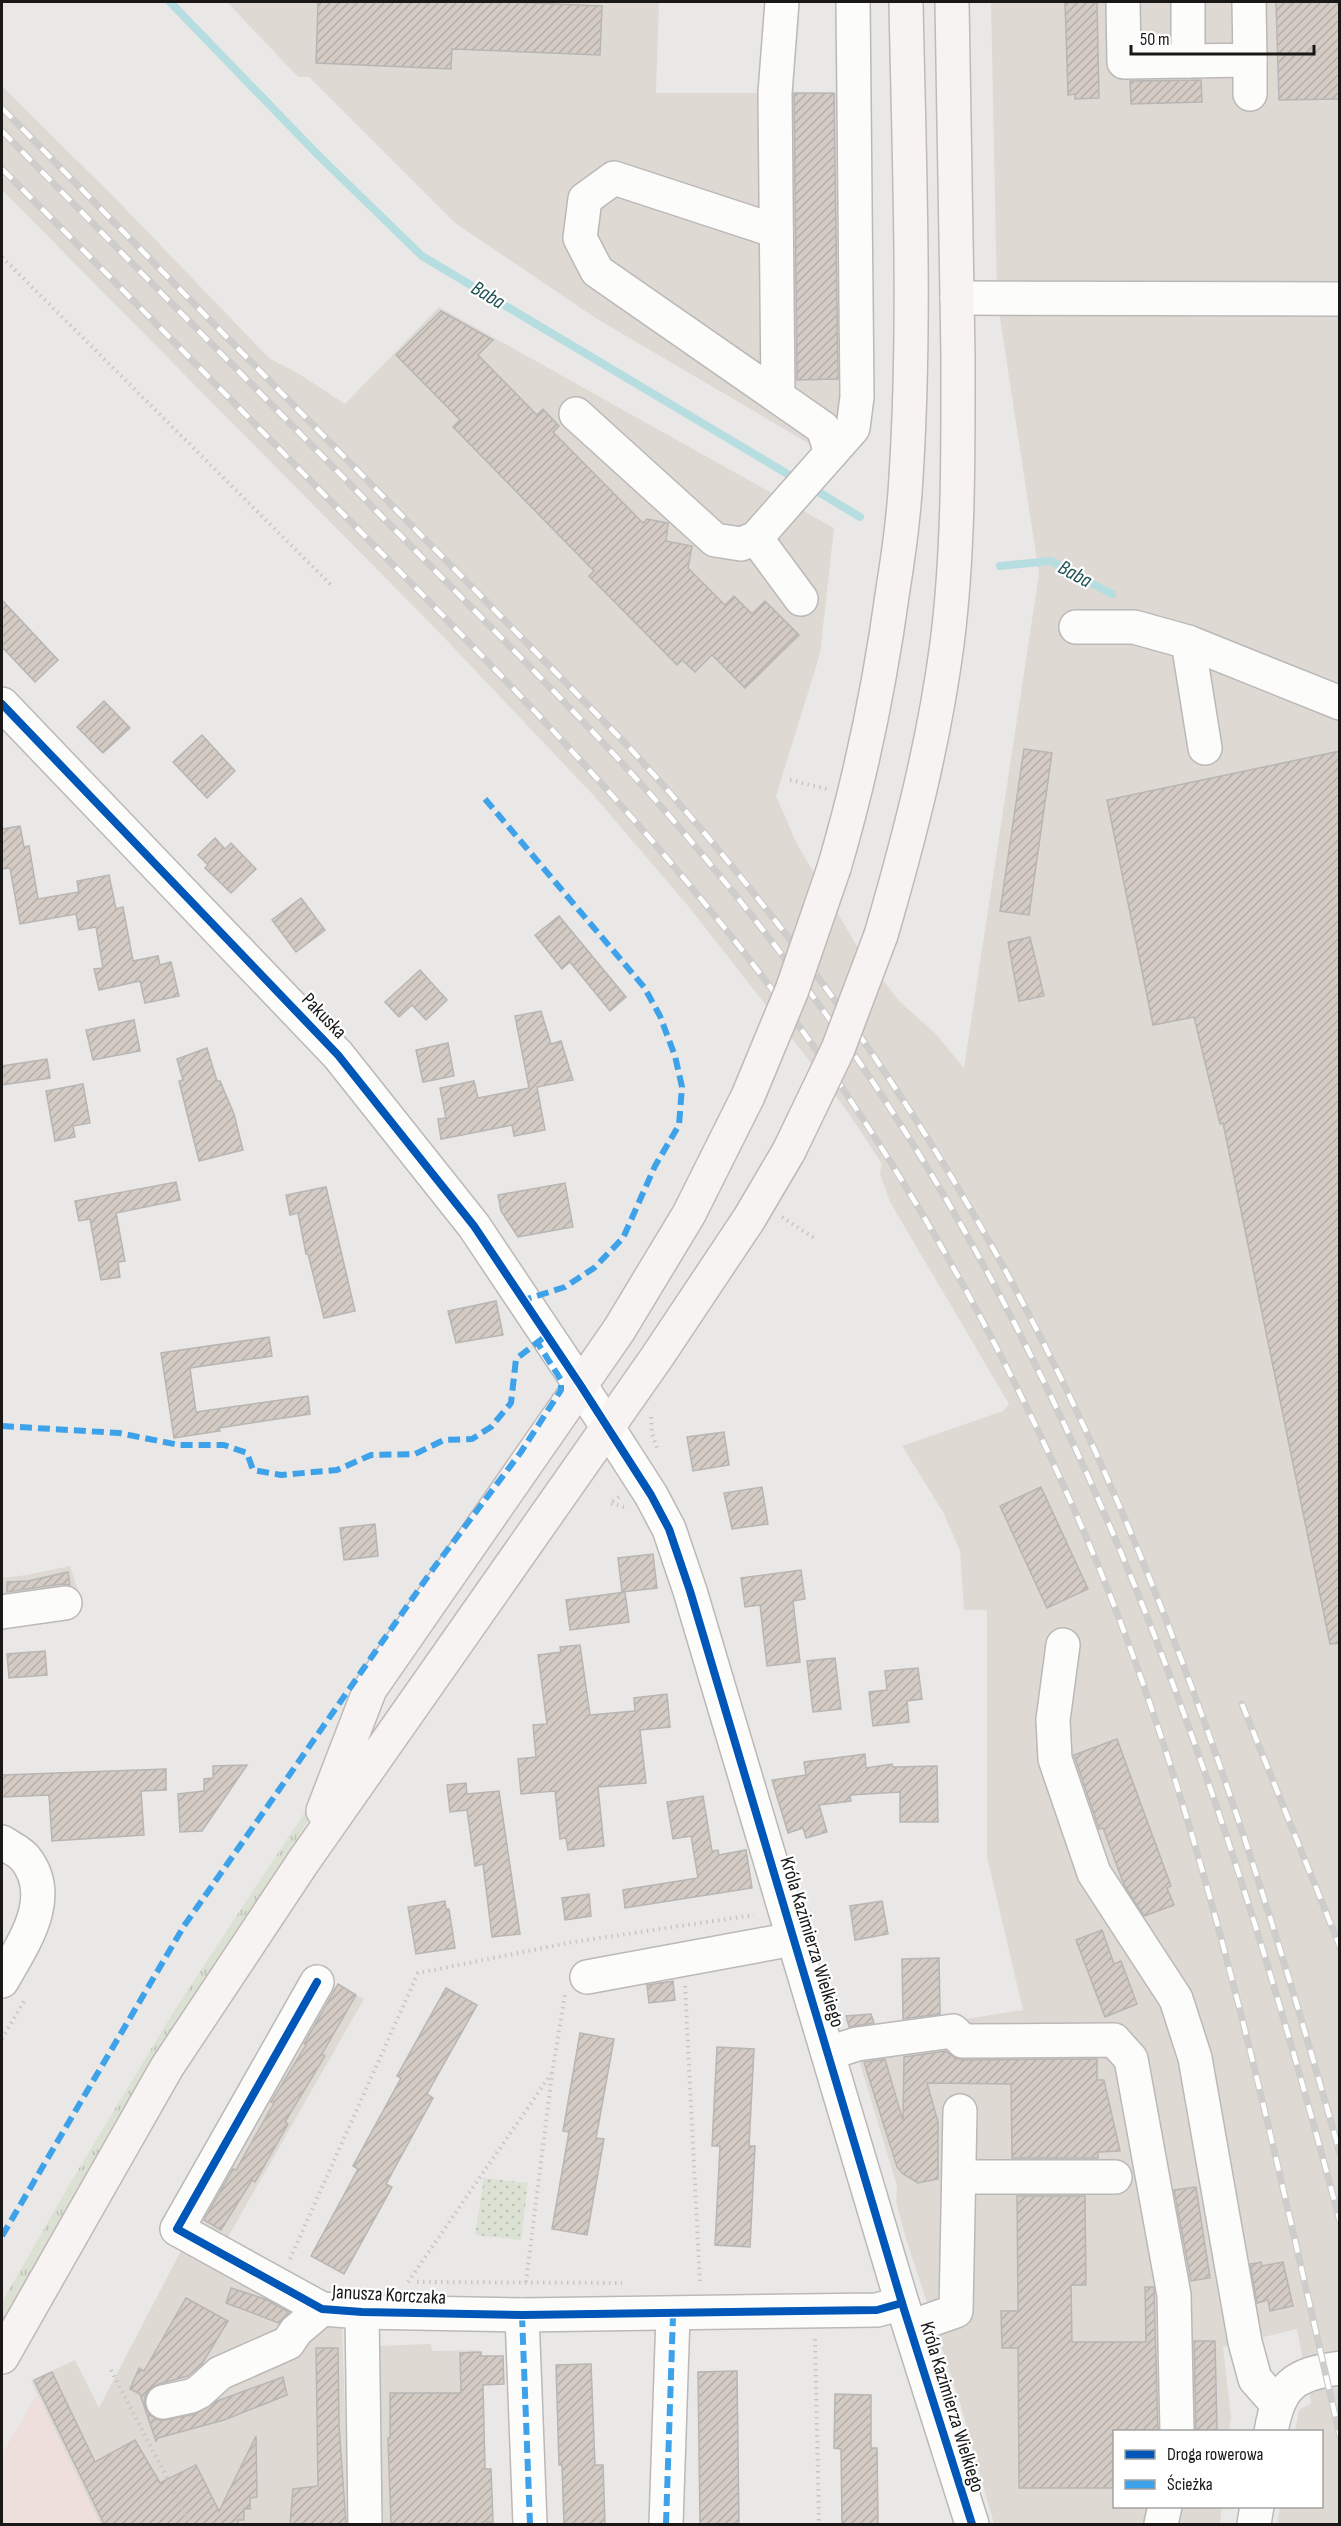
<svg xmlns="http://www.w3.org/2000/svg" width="1341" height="2526" viewBox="0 0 1341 2526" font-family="'Sofia Sans Condensed',sans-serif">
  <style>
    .built { fill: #dfd9d4 }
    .education { fill: #eedfdc }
    .grass { fill: url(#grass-tufts) }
    .park { fill: url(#park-dots) }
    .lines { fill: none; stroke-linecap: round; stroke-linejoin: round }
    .stream { stroke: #b6dde0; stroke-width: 8 }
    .building { fill: url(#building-hatch); stroke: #b7b6b4; stroke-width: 1.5 }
    .minor-casing { stroke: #bbb9b8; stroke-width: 36 }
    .major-casing { stroke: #c0b9b7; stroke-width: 36 }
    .path { stroke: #c7c6c5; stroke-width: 4; stroke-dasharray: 1.5 4.5; stroke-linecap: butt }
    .minor { stroke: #fcfcfb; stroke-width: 33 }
    .major { stroke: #f7f3f2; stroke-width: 33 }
    .rail-casing { stroke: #cecdcc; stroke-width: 7 }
    .rail { stroke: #fff; stroke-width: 4.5; stroke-dasharray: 14; stroke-linecap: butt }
    .major-bridge-casing { stroke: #c0b9b7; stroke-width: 36; stroke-linecap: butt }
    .major-bridge { stroke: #f7f3f2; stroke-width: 33 }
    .quiet { stroke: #3da2ea; stroke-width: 6; stroke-dasharray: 12 6; stroke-linecap: butt }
    .cycleway-casing { stroke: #fff; stroke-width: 11 }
    .cycleway { stroke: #0057b8; stroke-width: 8 }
    .labels { text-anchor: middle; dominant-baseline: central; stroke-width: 4.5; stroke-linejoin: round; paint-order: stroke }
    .street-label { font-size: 20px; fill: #191817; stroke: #fff }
    .water-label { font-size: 21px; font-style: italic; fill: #205155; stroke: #fff }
  </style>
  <defs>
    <pattern id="grass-tufts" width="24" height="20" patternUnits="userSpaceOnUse" patternTransform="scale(1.5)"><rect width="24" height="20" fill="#dbe2d4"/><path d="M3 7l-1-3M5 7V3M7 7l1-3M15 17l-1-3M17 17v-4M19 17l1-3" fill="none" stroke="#bbc1b5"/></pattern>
    <pattern id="park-dots" width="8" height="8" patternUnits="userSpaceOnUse" patternTransform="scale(1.5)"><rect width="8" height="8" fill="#dbe2d4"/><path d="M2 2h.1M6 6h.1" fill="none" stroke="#bbc1b5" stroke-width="1.8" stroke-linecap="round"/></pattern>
    <pattern id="building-hatch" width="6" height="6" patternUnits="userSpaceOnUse" patternTransform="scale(1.5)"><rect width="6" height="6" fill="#d3cbc4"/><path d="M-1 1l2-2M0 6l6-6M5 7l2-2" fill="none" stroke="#b5aea8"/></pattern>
  </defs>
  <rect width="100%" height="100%" fill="#eae8e6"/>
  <!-- built -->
  <g class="built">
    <path d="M 227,2 L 659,2 L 656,93 L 845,93 L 849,413 L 815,447 L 597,319 L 455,223 L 309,77 L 298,77 Z"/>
    <path d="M 991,2 L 1339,2 L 1339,2524 L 1277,2524 L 1280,2507 L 1322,2506 L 1322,2432 L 1295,2431 L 1299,2410 L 1311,2403 L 1297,2329 L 1223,2347 L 1231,2417 L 1229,2431 L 1114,2432 L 1114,2506 L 1222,2507 L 1220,2524 L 994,2524 L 961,2406 L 906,2239 L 896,2202 L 897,2186 L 852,2037 L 1023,2010 L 987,1857 L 987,1610 L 964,1610 L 960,1551 L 943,1512 L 902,1446 L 1003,1411 L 1009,1404 L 890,1202 L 880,1174 L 882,1164 L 847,1111 L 808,1059 L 689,907 L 595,797 L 435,628 L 2,190 L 2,86 L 118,201 L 269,358 L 301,375 L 345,404 L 439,307 L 834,528 L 820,654 L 776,796 L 797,844 L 857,946 L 899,1001 L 935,1033 L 964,1068 L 1039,574 L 997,298 Z"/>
    <path d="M 70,1566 L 78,1591 L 31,1602 L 2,1603 L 2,1578 L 26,1575 Z"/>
    <path d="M 329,1984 L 364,1999 L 212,2265 L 312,2323 L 342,2325 L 349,2524 L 100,2524 L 31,2381 L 75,2360 L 99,2408 L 197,2220 Z"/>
    <path d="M 431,2344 L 432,2351 L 479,2350 L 485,2524 L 382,2524 L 376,2346 Z"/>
  </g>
  <!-- education -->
  <path class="education" d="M 37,2394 L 100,2524 L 2,2524 L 2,2454 Z"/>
  <!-- grass -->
  <path class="grass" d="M 316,1795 L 309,1819 L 298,1838 L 215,1967 L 2,2330 L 2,2302 L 72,2180 L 174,2011 Z"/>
  <!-- park -->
  <path class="park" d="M 484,2178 L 528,2183 L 521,2240 L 475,2235 Z"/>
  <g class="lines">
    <!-- stream -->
    <g class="stream">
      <path d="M 170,2 L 318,155 L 422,256 L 796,479"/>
      <path d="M 812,488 L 860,517"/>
      <path d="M 1000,566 L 1051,561 L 1112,594"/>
    </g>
  </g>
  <!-- building -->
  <g class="building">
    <path d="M 318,2 L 510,2 L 602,6 L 600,55 L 452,49 L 451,69 L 316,63 Z"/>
    <path d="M 1065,2 L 1097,2 L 1099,98 L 1075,99 L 1075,94 L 1068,95 Z"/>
    <path d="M 1276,2 L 1340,2 L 1340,99 L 1279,100 Z"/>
    <path d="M 1201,80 L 1202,102 L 1131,104 L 1130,81 Z"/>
    <path d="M 794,93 L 834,93 L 838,379 L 797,380 Z"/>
    <path d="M 441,311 L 493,340 L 478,355 L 537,415 L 543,409 L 559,426 L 553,432 L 643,523 L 647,519 L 668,523 L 666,541 L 692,546 L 688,568 L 725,605 L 734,596 L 752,614 L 765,601 L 799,635 L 745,688 L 712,655 L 695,672 L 682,660 L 677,665 L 589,576 L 594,571 L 453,427 L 460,420 L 396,355 Z"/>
    <path d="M 2,600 L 58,660 L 35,682 L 2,647 Z"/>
    <path d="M 104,701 L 130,728 L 103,753 L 77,727 Z"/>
    <path d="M 202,735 L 235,771 L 207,798 L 173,762 Z"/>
    <path d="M 1024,749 L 1052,753 L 1029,915 L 1000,911 Z"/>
    <path d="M 1340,751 L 1340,1643 L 1330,1644 L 1223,1123 L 1220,1124 L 1194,1017 L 1153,1025 L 1107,800 Z"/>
    <path d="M 20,826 L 24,847 L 29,846 L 38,899 L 79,892 L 77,881 L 109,875 L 116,909 L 123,907 L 133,961 L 158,956 L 160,965 L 171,962 L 179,996 L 145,1003 L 140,981 L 99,990 L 94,969 L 103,968 L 96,927 L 79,930 L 76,914 L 20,924 L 10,868 L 2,869 L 2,829 Z"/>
    <path d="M 215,838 L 225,849 L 231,843 L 256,869 L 231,893 L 205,868 L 208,865 L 198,855 Z"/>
    <path d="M 301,898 L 325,930 L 296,952 L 272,920 Z"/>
    <path d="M 559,916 L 626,997 L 610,1011 L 570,962 L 562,969 L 535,935 Z"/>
    <path d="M 1030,937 L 1044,996 L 1019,1001 L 1008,942 Z"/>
    <path d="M 420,970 L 447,1000 L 426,1020 L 412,1005 L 399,1017 L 385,1002 Z"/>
    <path d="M 541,1011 L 551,1044 L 561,1041 L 573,1080 L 537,1087 L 545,1130 L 514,1136 L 512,1125 L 441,1139 L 438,1119 L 446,1118 L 440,1088 L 474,1081 L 478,1098 L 529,1088 L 515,1016 Z"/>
    <path d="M 134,1020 L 140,1051 L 93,1060 L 86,1030 Z"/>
    <path d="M 448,1043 L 454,1076 L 423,1082 L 416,1050 Z"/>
    <path d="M 207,1048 L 217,1081 L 220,1081 L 234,1114 L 243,1150 L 199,1161 L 179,1081 L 183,1080 L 177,1059 Z"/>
    <path d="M 47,1059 L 50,1078 L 2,1085 L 2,1066 Z"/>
    <path d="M 83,1084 L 90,1123 L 73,1126 L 75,1137 L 55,1141 L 46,1091 Z"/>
    <path d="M 176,1182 L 180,1200 L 116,1213 L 125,1261 L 118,1262 L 120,1277 L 101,1280 L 90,1219 L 79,1221 L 75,1201 Z"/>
    <path d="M 565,1183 L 573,1227 L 518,1237 L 501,1211 L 498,1195 Z"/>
    <path d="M 326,1187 L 355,1311 L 324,1318 L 308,1254 L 306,1254 L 298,1213 L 290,1215 L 286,1195 Z"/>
    <path d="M 496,1301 L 503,1335 L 456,1343 L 448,1311 Z"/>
    <path d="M 269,1337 L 272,1356 L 190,1368 L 196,1412 L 308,1396 L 310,1414 L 219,1428 L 220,1431 L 174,1438 L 161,1353 Z"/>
    <path d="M 724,1432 L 729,1465 L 693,1471 L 687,1437 Z"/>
    <path d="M 762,1487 L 768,1524 L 732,1529 L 724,1493 Z"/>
    <path d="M 1041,1487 L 1088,1589 L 1047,1608 L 1000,1506 Z"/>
    <path d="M 375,1524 L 378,1556 L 344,1560 L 340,1528 Z"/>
    <path d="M 653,1554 L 657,1588 L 622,1592 L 618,1558 Z"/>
    <path d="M 801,1570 L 805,1599 L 793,1601 L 800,1662 L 767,1666 L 760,1605 L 745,1607 L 741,1578 Z"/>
    <path d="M 68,1572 L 70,1585 L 62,1584 L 7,1592 L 7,1582 L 28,1581 Z"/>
    <path d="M 625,1592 L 629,1622 L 570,1630 L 566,1600 Z"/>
    <path d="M 580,1645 L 590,1715 L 635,1711 L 634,1698 L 667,1694 L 670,1727 L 640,1730 L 646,1783 L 598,1787 L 604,1846 L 568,1850 L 566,1838 L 560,1839 L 555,1791 L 521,1794 L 518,1759 L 536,1757 L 533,1725 L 547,1724 L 538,1655 L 561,1652 L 560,1647 Z"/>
    <path d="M 45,1651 L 47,1675 L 9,1678 L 7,1654 Z"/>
    <path d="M 835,1658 L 841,1709 L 813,1712 L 807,1661 Z"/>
    <path d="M 918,1668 L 922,1699 L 907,1701 L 909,1722 L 873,1726 L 869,1692 L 887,1690 L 885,1671 Z"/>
    <path d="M 1117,1739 L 1171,1886 L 1167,1888 L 1174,1905 L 1144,1916 L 1124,1885 L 1103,1828 L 1099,1829 L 1074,1755 Z"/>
    <path d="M 865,1754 L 866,1768 L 892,1764 L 893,1767 L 937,1766 L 938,1822 L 900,1822 L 900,1792 L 850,1795 L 851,1801 L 819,1805 L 827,1832 L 806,1838 L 803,1828 L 788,1833 L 772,1780 L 806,1775 L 804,1762 Z"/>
    <path d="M 247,1765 L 202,1831 L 180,1832 L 178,1794 L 204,1791 L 204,1779 L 213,1778 L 213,1766 Z"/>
    <path d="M 166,1769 L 166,1790 L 141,1791 L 144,1835 L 52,1841 L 49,1795 L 2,1797 L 2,1775 Z"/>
    <path d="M 466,1783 L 467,1794 L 499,1791 L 520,1934 L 492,1937 L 483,1864 L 475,1866 L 467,1810 L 450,1812 L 447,1785 Z"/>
    <path d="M 703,1796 L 712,1851 L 718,1850 L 719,1855 L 746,1850 L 752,1888 L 625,1908 L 623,1890 L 698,1878 L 691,1836 L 673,1839 L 667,1802 Z"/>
    <path d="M 589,1894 L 591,1916 L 565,1920 L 562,1898 Z"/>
    <path d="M 445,1901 L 446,1909 L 449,1909 L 455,1948 L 416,1954 L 408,1907 Z"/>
    <path d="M 882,1901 L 888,1934 L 855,1940 L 850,1906 Z"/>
    <path d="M 1102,1930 L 1114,1964 L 1121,1961 L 1137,2004 L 1105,2017 L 1076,1940 Z"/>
    <path d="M 939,1958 L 940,2014 L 903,2019 L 902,1959 Z"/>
    <path d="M 673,1981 L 675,2000 L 649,2003 L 647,1985 Z"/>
    <path d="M 338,1984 L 356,1995 L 322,2054 L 325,2056 L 285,2122 L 288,2124 L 255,2182 L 252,2180 L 221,2230 L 204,2220 L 233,2169 L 236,2170 L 274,2103 L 271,2102 L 306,2045 L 304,2044 Z"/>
    <path d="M 446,1988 L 477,2005 L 427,2094 L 433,2098 L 386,2184 L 392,2187 L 344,2274 L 311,2256 L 358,2169 L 353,2166 L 401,2078 L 397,2076 Z"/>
    <path d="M 871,2014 L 874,2023 L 849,2027 L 846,2016 Z"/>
    <path d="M 580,2033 L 614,2039 L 596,2138 L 604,2139 L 587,2235 L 552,2229 L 569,2132 L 563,2131 Z"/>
    <path d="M 717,2047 L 754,2049 L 749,2146 L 755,2146 L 750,2247 L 715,2245 L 720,2146 L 712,2146 Z"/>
    <path d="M 946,2051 L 955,2058 L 963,2060 L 1097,2059 L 1097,2080 L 1104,2080 L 1120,2151 L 1098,2152 L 1098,2158 L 1012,2158 L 1011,2084 L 927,2083 L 938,2122 L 938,2179 L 918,2183 L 903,2174 L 897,2167 L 864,2062 L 885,2059 L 903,2121 L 904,2057 Z"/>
    <path d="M 1196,2187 L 1210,2278 L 1191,2281 L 1174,2190 Z"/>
    <path d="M 1017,2196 L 1085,2196 L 1086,2285 L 1071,2285 L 1072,2342 L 1146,2342 L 1145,2287 L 1154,2287 L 1158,2432 L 1114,2432 L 1114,2488 L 1019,2488 L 1018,2348 L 1002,2348 L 1001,2311 L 1018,2311 Z"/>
    <path d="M 1261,2262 L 1262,2266 L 1283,2262 L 1293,2306 L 1270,2311 L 1268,2300 L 1257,2303 L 1250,2264 Z"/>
    <path d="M 231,2288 L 265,2299 L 289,2312 L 279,2323 L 226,2303 Z"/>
    <path d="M 186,2298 L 228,2321 L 202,2364 L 188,2376 L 159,2384 L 150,2389 L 145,2397 L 145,2405 L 150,2415 L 158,2420 L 166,2420 L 195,2414 L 217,2401 L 283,2377 L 287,2395 L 224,2420 L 158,2438 L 156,2441 L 140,2394 L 130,2389 L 139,2368 L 144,2371 Z"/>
    <path d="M 1194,2341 L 1215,2341 L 1217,2432 L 1196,2432 Z"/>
    <path d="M 316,2348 L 338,2348 L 339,2425 L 346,2524 L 290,2524 L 293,2489 L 318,2486 Z"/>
    <path d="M 481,2352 L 481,2356 L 503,2356 L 504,2384 L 483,2385 L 485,2469 L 491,2469 L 493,2522 L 482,2522 L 482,2524 L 391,2524 L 388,2438 L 390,2438 L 390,2393 L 461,2393 L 460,2353 Z"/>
    <path d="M 591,2364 L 595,2465 L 603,2465 L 605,2524 L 564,2524 L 562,2465 L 559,2465 L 556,2365 Z"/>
    <path d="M 737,2371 L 739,2524 L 700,2524 L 698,2372 Z"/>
    <path d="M 52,2372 L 95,2462 L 135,2440 L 160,2483 L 196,2465 L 219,2511 L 256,2436 L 257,2497 L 250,2498 L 250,2509 L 244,2509 L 244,2520 L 238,2520 L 238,2524 L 104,2524 L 34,2380 Z"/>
    <path d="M 835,2394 L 871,2395 L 871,2448 L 877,2448 L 878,2524 L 842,2524 L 841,2449 L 834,2448 Z"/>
  </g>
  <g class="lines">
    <!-- minor casing -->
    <g class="minor-casing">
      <g id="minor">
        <path d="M 1123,2 L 1124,62 L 1250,60 L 1249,2"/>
        <path d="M 1188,2 L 1188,61"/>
        <path d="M 1250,60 L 1250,94"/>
        <path d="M 776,231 L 614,178 L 585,199 L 580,238 L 597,271 L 823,428 L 831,453"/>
        <path d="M 957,298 L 1340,299"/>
        <path d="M 778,396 L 775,93 L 782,2"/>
        <path d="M 576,414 L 715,540 L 741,544 L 756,538 L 853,428 L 857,397 L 853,2"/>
        <path d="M 756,538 L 801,599"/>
        <path d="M 1076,627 L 1134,627 L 1188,642 L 1340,703"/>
        <path d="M 1188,642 L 1205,748"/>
        <path d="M 2,704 L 338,1055 L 474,1226 L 581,1386 L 651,1495 L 669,1529 L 690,1591 L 902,2303 L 972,2524"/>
        <path d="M 2,1612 L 65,1603"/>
        <path d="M 1063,1645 L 1053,1720 L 1055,1759 L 1094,1873 L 1176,1999 L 1195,2058 L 1245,2342 L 1255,2379 L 1277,2404"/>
        <path d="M 2,1842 C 9,1847 19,1851 25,1858 C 57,1898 22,1945 2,1981"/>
        <path d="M 587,1977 L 793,1939"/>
        <path d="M 317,1982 L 177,2229 L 322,2309 L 362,2312 L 522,2315 L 877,2310 L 902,2303"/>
        <path d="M 829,2053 L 857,2044 L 953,2031 L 963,2041 L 1114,2040 L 1131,2059 L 1174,2295 L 1177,2432"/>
        <path d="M 960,2177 L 1115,2177"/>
        <path d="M 362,2312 L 365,2524"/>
        <path d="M 522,2315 L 530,2524"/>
        <path d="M 910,2327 L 956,2311 L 960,2111"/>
        <path d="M 163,2402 L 191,2396 L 199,2392 L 220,2373 L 288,2343 L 296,2331 L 322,2309"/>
        <path d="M 1271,2432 C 1279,2385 1294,2374 1340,2368"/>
        <path d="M 666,2524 L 673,2315"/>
        <path d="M 1161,2524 L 1165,2506"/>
        <path d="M 1254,2524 L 1257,2506"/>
      </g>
    </g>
    <!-- major casing -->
    <g class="major-casing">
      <g id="major">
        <path d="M 834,868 C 861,777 880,684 893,589 C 899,552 904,515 906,477 C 916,319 909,160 906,2"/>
        <path d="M 881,935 C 909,839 934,743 947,644 C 959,549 958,452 958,356 C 957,238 955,120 952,2"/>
        <path d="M 323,1811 L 370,1689 L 619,1330 L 689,1214 L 748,1096"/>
        <path d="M 2,2357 L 167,2067 L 303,1862 L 657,1357 L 749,1219 L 789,1151"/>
      </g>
    </g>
    <!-- path -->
    <g class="path">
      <path d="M 2,257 L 332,586"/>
      <path d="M 790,780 L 827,789"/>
      <path d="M 782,1217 L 814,1238"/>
      <path d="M 651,1417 L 652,1434 L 658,1450"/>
      <path d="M 619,1497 L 610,1503 L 624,1507"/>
      <path d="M 685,1986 L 700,2284"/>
      <path d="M 2,2039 L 24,2001"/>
      <path d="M 290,2259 L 418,1973 L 573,1942 L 754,1915"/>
      <path d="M 408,2282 L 551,2074"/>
      <path d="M 417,2282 L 622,2283"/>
      <path d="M 526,2282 L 552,2074 L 565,1994"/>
      <path d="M 815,2339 L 819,2524"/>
      <path d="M 111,2370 L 191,2524"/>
    </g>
    <!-- minor -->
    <use href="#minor" class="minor"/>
    <!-- major -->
    <use href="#major" class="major"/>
    <!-- rail casing -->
    <g class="rail-casing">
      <g id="rail">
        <path d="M 2,108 L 628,746 C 776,908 905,1086 1010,1279 C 1157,1551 1257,1857 1340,2154"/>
        <path d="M 2,131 C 138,270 275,408 412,547 C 489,626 568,703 642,785 C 707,857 768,934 825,1013 C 1084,1372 1228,1798 1340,2222"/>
        <path d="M 2,169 C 120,286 237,406 354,525 C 497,670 639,814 762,976 C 901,1159 1015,1363 1102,1575 C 1214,1852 1272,2146 1340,2436"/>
        <path d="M 1242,1704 L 1340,1947"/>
      </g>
    </g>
    <!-- rail -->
    <use href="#rail" class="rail"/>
    <!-- major-bridge casing -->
    <g class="major-bridge-casing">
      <g id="major-bridge">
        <path d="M 748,1096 L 792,990 L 834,868"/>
        <path d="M 789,1151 L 838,1049 L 881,935"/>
      </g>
    </g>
    <!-- major-bridge -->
    <use href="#major-bridge" class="major-bridge"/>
    <!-- quiet -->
    <g class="quiet">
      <path d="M 485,799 L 644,987 L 660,1016 L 675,1056 L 682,1087 L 679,1125 L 655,1166 L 623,1238 L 594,1268 L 565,1287 L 524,1300"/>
      <path d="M 2,1426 L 119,1433 L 179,1445 L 224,1445 L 247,1453 L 253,1470 L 281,1475 L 337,1470 L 371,1455 L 415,1454 L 444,1440 L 472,1439 L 491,1427 L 511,1403 L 516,1359 L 543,1338"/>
      <path d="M 2,2236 L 184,1926 L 433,1569 L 521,1452 L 561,1390 L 561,1380 L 537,1342"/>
      <path d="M 522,2315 L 530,2524"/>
      <path d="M 666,2524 L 673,2315"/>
    </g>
    <!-- cycleway casing -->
    <g class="cycleway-casing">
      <g id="cycleway">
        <path d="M 2,704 L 338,1055 L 474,1226 L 581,1386 L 651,1495 L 669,1529 L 690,1591 L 902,2303 L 972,2524"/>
        <path d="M 317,1982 L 177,2229 L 322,2309 L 362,2312 L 522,2315 L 877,2310 L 902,2303"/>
      </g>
    </g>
    <!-- cycleway -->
    <use href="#cycleway" class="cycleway"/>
  </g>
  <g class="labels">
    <!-- street labels -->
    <g class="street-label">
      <text transform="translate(324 1016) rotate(46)">Pakuska</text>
      <text transform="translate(812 1942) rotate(73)">Króla Kazimierza Wielkiego</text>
      <text transform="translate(389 2295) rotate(3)">Janusza Korczaka</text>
      <text transform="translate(952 2407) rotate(73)">Króla Kazimierza Wielkiego</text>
    </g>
    <!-- water labels -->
    <g class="water-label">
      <text transform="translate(488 295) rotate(31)">Baba</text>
      <text transform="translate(1075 574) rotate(28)">Baba</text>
    </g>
  </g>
  <!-- border -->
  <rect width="1341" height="2526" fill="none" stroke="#191817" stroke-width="6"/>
  <!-- legend -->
  <rect x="1113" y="2430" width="210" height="78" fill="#ffffff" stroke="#a3a3a2" stroke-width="1.5"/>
  <rect x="1125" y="2450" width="30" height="9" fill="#0057b8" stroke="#a3a3a2" stroke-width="1.5"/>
  <text x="1167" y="2460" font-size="18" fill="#191817">Droga rowerowa</text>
  <rect x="1125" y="2480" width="30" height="9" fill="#3da2ea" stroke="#a3a3a2" stroke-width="1.5"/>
  <text x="1167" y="2490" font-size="18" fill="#191817">Ścieżka</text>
  <!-- scale -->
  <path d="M1131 45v9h183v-9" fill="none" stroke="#191817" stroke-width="3"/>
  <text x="1140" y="45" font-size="18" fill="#191817" stroke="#ffffff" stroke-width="4.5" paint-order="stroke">50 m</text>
</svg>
